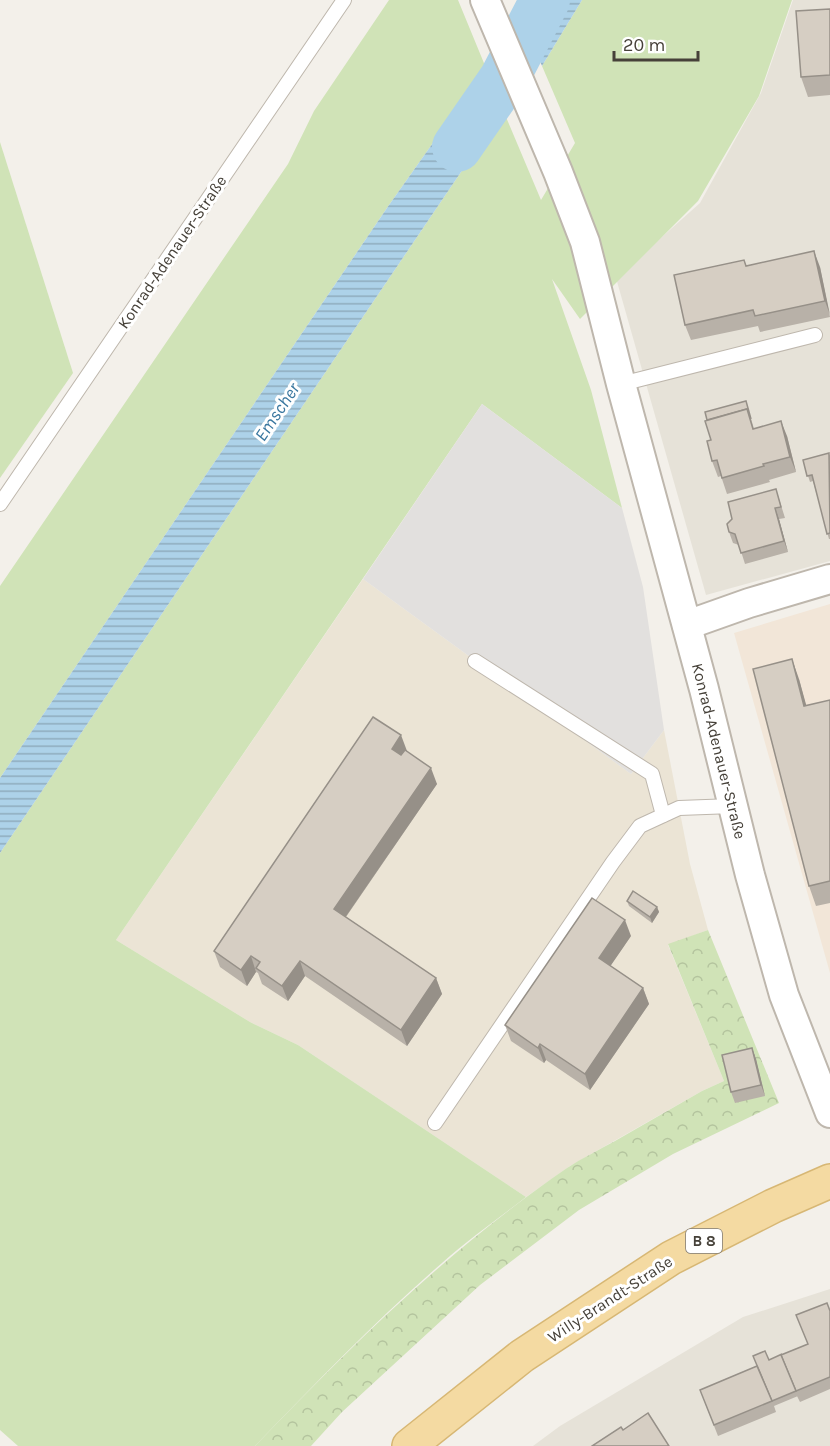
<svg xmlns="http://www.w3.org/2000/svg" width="830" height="1446" viewBox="0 0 830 1446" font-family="Karla,sans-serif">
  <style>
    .residential { fill: #e6e2d8 }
    .commercial { fill: #f2e6d8 }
    .education { fill: #ebe4d5 }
    .green { fill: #d0e3b7 }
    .forest { fill: url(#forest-crowns) }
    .parking { fill: #e2e0de }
    .water { fill: url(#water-rules) }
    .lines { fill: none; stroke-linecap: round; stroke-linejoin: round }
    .river { stroke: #add2e9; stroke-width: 50 }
    .lane-casing { stroke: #beb7ad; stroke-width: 16 }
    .street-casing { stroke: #beb7ad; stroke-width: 32 }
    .primary-casing { stroke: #d7b774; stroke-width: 36 }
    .lane { stroke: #fff; stroke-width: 14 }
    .street { stroke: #fff; stroke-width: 28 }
    .primary { stroke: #f4daa2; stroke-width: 33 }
    .wall { fill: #b8b1a8 }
    .shaded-wall { fill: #969088 }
    .building { fill: #d6cec3; stroke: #969088; stroke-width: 1.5 }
    .labels { text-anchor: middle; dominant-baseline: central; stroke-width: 6; stroke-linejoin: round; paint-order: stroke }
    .shield { fill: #fff; stroke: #7e7a74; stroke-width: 1.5 }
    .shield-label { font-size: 15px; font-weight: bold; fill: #464139 }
    .street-label { font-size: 16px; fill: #464139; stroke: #fff }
    .water-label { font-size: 18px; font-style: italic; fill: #3b78a0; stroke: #fff }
  </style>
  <defs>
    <pattern id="forest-crowns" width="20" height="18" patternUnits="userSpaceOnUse" patternTransform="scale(1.5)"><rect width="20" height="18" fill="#d0e3b7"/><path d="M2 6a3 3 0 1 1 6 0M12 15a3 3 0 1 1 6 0" fill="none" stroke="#b4c49e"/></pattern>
    <pattern id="water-rules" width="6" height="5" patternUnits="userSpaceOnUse" patternTransform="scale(1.5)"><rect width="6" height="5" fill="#add2e9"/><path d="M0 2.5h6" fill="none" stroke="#8facbe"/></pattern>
  </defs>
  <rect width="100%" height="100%" fill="#f3f0ea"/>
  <!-- residential -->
  <g class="residential">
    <path d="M 793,0 L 830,0 L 830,561 L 706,595 L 616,278 L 700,203 L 761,93 Z"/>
    <path d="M 830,1289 L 830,1446 L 533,1446 L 560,1426 L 743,1317 Z"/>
  </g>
  <!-- commercial -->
  <path class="commercial" d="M 830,604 L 830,973 L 734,633 Z"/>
  <!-- education -->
  <path class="education" d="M 363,579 L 631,774 L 664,730 L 690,864 L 708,930 L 668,945 L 724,1081 L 702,1091 L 570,1166 L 526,1197 L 298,1045 L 250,1022 L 116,940 Z"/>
  <!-- green -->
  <g class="green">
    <path d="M 389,0 L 458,0 L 486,68 L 389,205 L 0,778 L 0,586 L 288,164 L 314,111 Z"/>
    <path d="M 582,0 L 792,0 L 759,96 L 698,201 L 580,319 L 552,279 L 591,390 L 622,508 L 482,404 L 116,940 L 250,1022 L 298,1045 L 526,1197 C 498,1219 469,1239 442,1263 C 376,1320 316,1383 255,1446 L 18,1446 L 0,1430 L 0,853 L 503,110 L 541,200 L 575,143 L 542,66 Z"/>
    <path d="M 0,142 L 73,373 L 0,478 Z"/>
  </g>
  <!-- forest -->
  <path class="forest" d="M 708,930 L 779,1103 L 673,1154 L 579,1210 L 480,1285 L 342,1412 L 311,1446 L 255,1446 C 354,1343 449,1249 567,1168 C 582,1158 599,1150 615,1141 C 644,1124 673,1108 702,1091 L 724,1081 L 668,944 Z"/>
  <!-- parking -->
  <path class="parking" d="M 482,404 L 622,508 L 643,587 L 664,730 L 631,774 L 363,579 Z"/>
  <!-- water -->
  <g class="water">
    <path d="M 520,0 L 582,0 L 542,66 L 516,6 Z"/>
    <path d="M 486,68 L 503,110 L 0,853 L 0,778 L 389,205 Z"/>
  </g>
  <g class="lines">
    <!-- river -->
    <path class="river" d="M 457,147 L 504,79 L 545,0"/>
    <!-- lane casing -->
    <g class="lane-casing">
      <g id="lane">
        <path d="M 621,384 L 815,335"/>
        <path d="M 0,504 L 344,0"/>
        <path d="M 475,661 L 652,774 L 663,815"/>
        <path d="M 435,1123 L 613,862 L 640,826 L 679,808 L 733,806"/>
      </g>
    </g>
    <!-- street casing -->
    <g class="street-casing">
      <g id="street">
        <path d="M 485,0 L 558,172 L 585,242 L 621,384 L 704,689 L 750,875 L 784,995 L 830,1113"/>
        <path d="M 687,625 L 749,603 L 830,579"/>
      </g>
    </g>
    <!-- primary casing -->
    <g class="primary-casing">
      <path id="primary" d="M 409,1446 L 522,1356 L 671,1258 L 773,1206 L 830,1181"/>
    </g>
    <!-- lane -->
    <use href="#lane" class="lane"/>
    <!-- street -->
    <use href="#street" class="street"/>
    <!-- primary -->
    <use href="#primary" class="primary"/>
  </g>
  <!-- wall -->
  <g class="wall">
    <path d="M 830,9 L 830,95 L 808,97 L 801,77 Z"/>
    <path d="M 746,266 L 820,267 L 830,317 L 760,332 L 758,326 L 691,340 L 685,325 Z"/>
    <path d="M 746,401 L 754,429 L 787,436 L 796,472 L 769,480 L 770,482 L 727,494 L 721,476 L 718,477 L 712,461 L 711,440 Z"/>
    <path d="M 830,455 L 830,539 L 829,539 L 813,481 L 810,482 L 803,460 Z"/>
    <path d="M 776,489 L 785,518 L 779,519 L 788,552 L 745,564 L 739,545 L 733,543 L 729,532 Z"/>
    <path d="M 799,679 L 806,706 L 830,700 L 830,903 L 816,906 L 809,886 Z"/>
    <path d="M 407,751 L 437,784 L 346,917 L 436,978 L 442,994 L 407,1046 L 305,976 L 288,1001 L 262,984 L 258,973 L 256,972 L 247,986 L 220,967 L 214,951 Z"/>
    <path d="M 627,901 L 657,907 L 659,912 L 652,923 L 629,906 Z"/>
    <path d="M 631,936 L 610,966 L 643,988 L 649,1004 L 590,1090 L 546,1060 L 544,1063 L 511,1041 L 505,1025 Z"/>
    <path d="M 752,1048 L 756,1059 L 765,1096 L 735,1103 L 731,1092 Z"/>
    <path d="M 830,1311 L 830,1389 L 800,1402 L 797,1396 L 798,1396 L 774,1406 L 776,1412 L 718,1436 L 700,1390 L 808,1344 L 796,1315 Z"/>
  </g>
  <!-- shaded-wall -->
  <g class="shaded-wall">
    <path d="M 814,251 L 820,267 L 830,315 L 825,301 Z"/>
    <path d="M 781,421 L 787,436 L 796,472 L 790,457 Z"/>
    <path d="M 775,508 L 779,519 L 788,552 L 784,541 Z"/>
    <path d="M 792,659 L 799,679 L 812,726 L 804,706 Z"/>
    <path d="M 401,735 L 407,751 L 398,764 L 392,749 Z"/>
    <path d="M 431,768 L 437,784 L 340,925 L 334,909 Z"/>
    <path d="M 657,907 L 659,912 L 652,923 L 650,917 Z"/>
    <path d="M 625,920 L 631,936 L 605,974 L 599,958 Z"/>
    <path d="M 251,956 L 256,972 L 247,986 L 241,970 Z"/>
    <path d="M 300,961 L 305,976 L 288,1001 L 282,986 Z"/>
    <path d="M 436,978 L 442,994 L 407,1046 L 401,1030 Z"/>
    <path d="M 643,988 L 649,1004 L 590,1090 L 585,1074 Z"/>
    <path d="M 540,1044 L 546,1060 L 544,1063 L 538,1048 Z"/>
    <path d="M 752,1048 L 756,1059 L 765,1096 L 761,1085 Z"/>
  </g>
  <!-- building -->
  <g class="building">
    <path d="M 830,9 L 830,75 L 801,77 L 796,11 Z"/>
    <path d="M 814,251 L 825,301 L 755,316 L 753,310 L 685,325 L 674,275 L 744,260 L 746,266 Z"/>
    <path d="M 746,401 L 751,419 L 747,409 L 707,420 L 705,412 Z"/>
    <path d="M 747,409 L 753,429 L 781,421 L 790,457 L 763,464 L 764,466 L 722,478 L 717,460 L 712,461 L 707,441 L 711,440 L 705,421 Z"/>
    <path d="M 829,453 L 830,533 L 827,534 L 812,475 L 807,476 L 803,460 Z"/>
    <path d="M 776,489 L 781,507 L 775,508 L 784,541 L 741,553 L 735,534 L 729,532 L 727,524 L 732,519 L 728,502 Z"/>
    <path d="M 792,659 L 804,706 L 830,700 L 830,881 L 809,886 L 753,669 Z"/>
    <path d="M 373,717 L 401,735 L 392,749 L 401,755 L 405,750 L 431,768 L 334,909 L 436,978 L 401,1030 L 300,961 L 282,986 L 256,968 L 260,962 L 251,956 L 241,970 L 214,951 Z"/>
    <path d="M 633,891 L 657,907 L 650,917 L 627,901 Z"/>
    <path d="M 592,898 L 625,920 L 599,958 L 643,988 L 585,1074 L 540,1044 L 538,1048 L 505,1025 Z"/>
    <path d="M 752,1048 L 761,1085 L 731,1092 L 722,1055 Z"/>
    <path d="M 827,1303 L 830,1311 L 830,1377 L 796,1391 L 781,1355 L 808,1344 L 796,1315 Z"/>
    <path d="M 765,1351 L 769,1360 L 782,1354 L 781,1355 L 796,1391 L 772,1401 L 753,1356 Z"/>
    <path d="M 757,1366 L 772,1401 L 714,1425 L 700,1390 Z"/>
    <path d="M 648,1413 L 669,1446 L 592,1446 L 621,1427 L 623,1430 Z"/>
  </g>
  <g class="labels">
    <!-- shield labels -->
    <rect class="shield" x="686" y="1229" width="36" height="24" rx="4.5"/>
    <g class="shield-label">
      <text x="704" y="1241">B 8</text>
    </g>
    <!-- street labels -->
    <g class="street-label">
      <text transform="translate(172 252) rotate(-56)">Konrad-Adenauer-Straße</text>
      <text transform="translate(719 751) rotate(76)">Konrad-Adenauer-Straße</text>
      <text transform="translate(610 1299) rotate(-33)">Willy-Brandt-Straße</text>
    </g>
    <!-- water labels -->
    <g class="water-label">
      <text transform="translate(277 412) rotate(-56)">Emscher</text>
    </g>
  </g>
  <!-- scale -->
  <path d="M614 51v9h84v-9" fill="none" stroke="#464139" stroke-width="3"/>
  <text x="623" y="51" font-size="18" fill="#464139" stroke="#ffffff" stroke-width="4.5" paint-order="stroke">20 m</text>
</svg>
